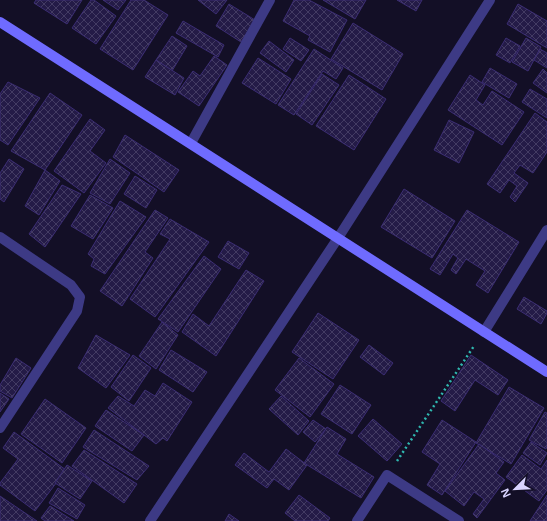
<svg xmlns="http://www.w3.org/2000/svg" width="547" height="521" viewBox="0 0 547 521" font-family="'Open Sans',sans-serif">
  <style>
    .building { fill: url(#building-cross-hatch); stroke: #3b2d73 }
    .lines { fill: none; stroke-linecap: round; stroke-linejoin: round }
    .path { stroke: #2fb8b0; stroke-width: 2.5; stroke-dasharray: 2 3; stroke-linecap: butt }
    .street { stroke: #3d3a85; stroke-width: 10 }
    .secondary { stroke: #6f6bff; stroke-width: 10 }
  </style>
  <defs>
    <pattern id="building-cross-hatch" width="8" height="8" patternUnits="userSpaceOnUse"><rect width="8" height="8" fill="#241b47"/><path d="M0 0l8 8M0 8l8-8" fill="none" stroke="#433b63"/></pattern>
  </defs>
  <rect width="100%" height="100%" fill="#130f26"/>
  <!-- building -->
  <g class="building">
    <path d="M 36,0 L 82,0 L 67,24 L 34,3 Z"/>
    <path d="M 91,0 L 94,0 L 116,16 L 96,44 L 72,28 Z"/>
    <path d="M 103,0 L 126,0 L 118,10 Z"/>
    <path d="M 131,0 L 144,0 L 168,15 L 133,70 L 100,49 Z"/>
    <path d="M 198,0 L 227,0 L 216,14 Z"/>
    <path d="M 294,0 L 309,0 L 347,20 L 330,52 L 308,40 L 310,36 L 283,21 Z"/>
    <path d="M 323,0 L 366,0 L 355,19 Z"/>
    <path d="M 397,0 L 422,0 L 416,11 Z"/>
    <path d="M 229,4 L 255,20 L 241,42 L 216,26 Z"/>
    <path d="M 518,4 L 547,21 L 547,48 L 507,24 Z"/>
    <path d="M 183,21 L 224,45 L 218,57 L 176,33 Z"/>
    <path d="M 353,23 L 403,54 L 382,90 L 331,59 Z"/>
    <path d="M 172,36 L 187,46 L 172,71 L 156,60 Z"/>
    <path d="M 290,38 L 309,50 L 301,61 L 283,49 Z"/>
    <path d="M 506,38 L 520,46 L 510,63 L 496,55 Z"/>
    <path d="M 526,38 L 541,47 L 528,71 L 512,62 Z"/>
    <path d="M 269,41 L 294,60 L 286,72 L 260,53 Z"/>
    <path d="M 314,49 L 343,68 L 336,79 L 323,71 L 294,115 L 278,105 Z"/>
    <path d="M 540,49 L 547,53 L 547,68 L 534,60 Z"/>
    <path d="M 214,56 L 227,65 L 199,106 L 178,92 L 193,71 L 200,76 Z"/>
    <path d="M 258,58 L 291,79 L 276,104 L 242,83 Z"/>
    <path d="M 156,60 L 184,78 L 175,95 L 145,77 Z"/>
    <path d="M 490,68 L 517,84 L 509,98 L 482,82 Z"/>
    <path d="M 543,69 L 547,73 L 547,93 L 533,83 Z"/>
    <path d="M 322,74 L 339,85 L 312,125 L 296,114 Z"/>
    <path d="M 349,75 L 386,99 L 354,150 L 316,126 Z"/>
    <path d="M 470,75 L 485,85 L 476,100 L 483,105 L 492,91 L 524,112 L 502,145 L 448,110 Z"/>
    <path d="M 8,82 L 40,98 L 8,145 L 0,140 L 0,94 Z"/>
    <path d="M 530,89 L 547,99 L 547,118 L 522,102 Z"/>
    <path d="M 50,93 L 82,115 L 45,170 L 11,151 Z"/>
    <path d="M 535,113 L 547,122 L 547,152 L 533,173 L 520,165 L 514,173 L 528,183 L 515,202 L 510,197 L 517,186 L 509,180 L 500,193 L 487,184 Z"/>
    <path d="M 90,119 L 105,130 L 90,151 L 106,163 L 84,193 L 54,171 Z"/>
    <path d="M 449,120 L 474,132 L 459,163 L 434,150 Z"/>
    <path d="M 125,135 L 179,170 L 164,192 L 113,157 Z"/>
    <path d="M 9,159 L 24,169 L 4,202 L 0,199 L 0,173 Z"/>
    <path d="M 110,159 L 130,173 L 110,204 L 90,193 Z"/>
    <path d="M 45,170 L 60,181 L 39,215 L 25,206 Z"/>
    <path d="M 135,176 L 157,190 L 146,208 L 124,194 Z"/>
    <path d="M 62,185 L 81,194 L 45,247 L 29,234 Z"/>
    <path d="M 404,189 L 455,221 L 432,258 L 381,227 Z"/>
    <path d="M 90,195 L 113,208 L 93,239 L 71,226 Z"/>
    <path d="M 120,201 L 146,217 L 105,274 L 91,266 L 94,259 L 88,254 Z"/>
    <path d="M 155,210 L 168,218 L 145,252 L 153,258 L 122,306 L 100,291 Z"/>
    <path d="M 467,210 L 519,242 L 488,293 L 476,285 L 485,271 L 466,259 L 456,274 L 451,270 L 458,258 L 453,254 L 440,275 L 430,269 Z"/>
    <path d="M 170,219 L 209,242 L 155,317 L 130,299 L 170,239 L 160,234 Z"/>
    <path d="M 228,241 L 249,253 L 239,269 L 218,257 Z"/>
    <path d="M 204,256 L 221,269 L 178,332 L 158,319 Z"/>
    <path d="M 246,270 L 264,281 L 216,356 L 182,332 L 193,314 L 209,326 Z"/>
    <path d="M 524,297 L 547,311 L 547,313 L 541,324 L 517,309 Z"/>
    <path d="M 318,313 L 359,340 L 333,379 L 292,352 Z"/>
    <path d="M 162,322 L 178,335 L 156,369 L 139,356 Z"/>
    <path d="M 96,335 L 130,355 L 106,388 L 78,368 Z"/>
    <path d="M 369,345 L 393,363 L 384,375 L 360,357 Z"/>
    <path d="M 171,350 L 207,372 L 193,392 L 159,370 Z"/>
    <path d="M 133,355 L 151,368 L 129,401 L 111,387 Z"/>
    <path d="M 471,355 L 508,380 L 498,395 L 475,380 L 455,411 L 441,401 Z"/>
    <path d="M 16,358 L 31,368 L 12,398 L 0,391 L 0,385 Z"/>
    <path d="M 299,358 L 334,384 L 310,417 L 275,390 Z"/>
    <path d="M 163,383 L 192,402 L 167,441 L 163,438 L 156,444 L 108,408 L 118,396 L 134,406 L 145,390 L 155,396 Z"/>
    <path d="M 340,385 L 371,405 L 352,434 L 321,414 Z"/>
    <path d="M 509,387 L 544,408 L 511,464 L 476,443 Z"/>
    <path d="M 0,393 L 9,399 L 0,412 Z"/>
    <path d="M 281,396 L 309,421 L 298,435 L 269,409 Z"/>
    <path d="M 45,399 L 86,428 L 62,463 L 21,434 Z"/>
    <path d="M 106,410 L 144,435 L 132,451 L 95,426 Z"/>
    <path d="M 545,412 L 547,413 L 547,446 L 546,449 L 529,440 Z"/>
    <path d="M 373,419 L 402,444 L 387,461 L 358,436 Z"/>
    <path d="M 313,420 L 326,429 L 315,442 L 303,432 Z"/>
    <path d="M 442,420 L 476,442 L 442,495 L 427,485 L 440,464 L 422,452 Z"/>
    <path d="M 327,427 L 346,439 L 337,454 L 374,477 L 361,498 L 304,463 Z"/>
    <path d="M 94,430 L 149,466 L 137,480 L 83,447 Z"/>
    <path d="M 14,432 L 66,470 L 35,511 L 0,485 L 0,483 L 18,459 L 3,448 Z"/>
    <path d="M 531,442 L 547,453 L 540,465 L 523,453 Z"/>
    <path d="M 479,444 L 504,462 L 496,473 L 505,480 L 477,518 L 473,514 L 484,499 L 474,492 L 464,506 L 445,491 Z"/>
    <path d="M 286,449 L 307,465 L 289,490 L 274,479 L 267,488 L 235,465 L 244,453 L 269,472 Z"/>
    <path d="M 84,450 L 137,484 L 124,503 L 72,466 Z"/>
    <path d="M 522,455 L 541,469 L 547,460 L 547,490 L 539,501 L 506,477 Z"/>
    <path d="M 67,465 L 92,481 L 80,499 L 55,483 Z"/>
    <path d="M 58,488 L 85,505 L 77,519 L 49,503 Z"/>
    <path d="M 299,495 L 330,518 L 328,521 L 295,521 L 285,513 Z"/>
    <path d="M 547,495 L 547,521 L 530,521 Z"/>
    <path d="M 0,496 L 37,521 L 0,521 Z"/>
    <path d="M 50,506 L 74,521 L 45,521 L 41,518 Z"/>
    <path d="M 229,514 L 239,521 L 225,521 Z"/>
  </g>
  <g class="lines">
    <!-- path -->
    <path class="path" d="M 397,461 L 474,346"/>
    <!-- street -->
    <g class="street">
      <path d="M 191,143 L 270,0"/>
      <path d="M 0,237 L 71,285 L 80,297 L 77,311 L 0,428"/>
      <path d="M 484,332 L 547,230"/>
      <path d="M 150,521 L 338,238 L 490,0"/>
      <path d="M 357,521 L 387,475 L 459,521"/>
    </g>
    <!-- secondary -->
    <path class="secondary" d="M 0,22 L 547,372"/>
  </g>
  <!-- north arrow -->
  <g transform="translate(515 489) rotate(246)" stroke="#130f26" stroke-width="3" paint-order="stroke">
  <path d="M0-3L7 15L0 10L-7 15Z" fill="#d9d4ff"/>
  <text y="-6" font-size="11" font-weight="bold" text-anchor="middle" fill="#d9d4ff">N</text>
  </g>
</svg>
